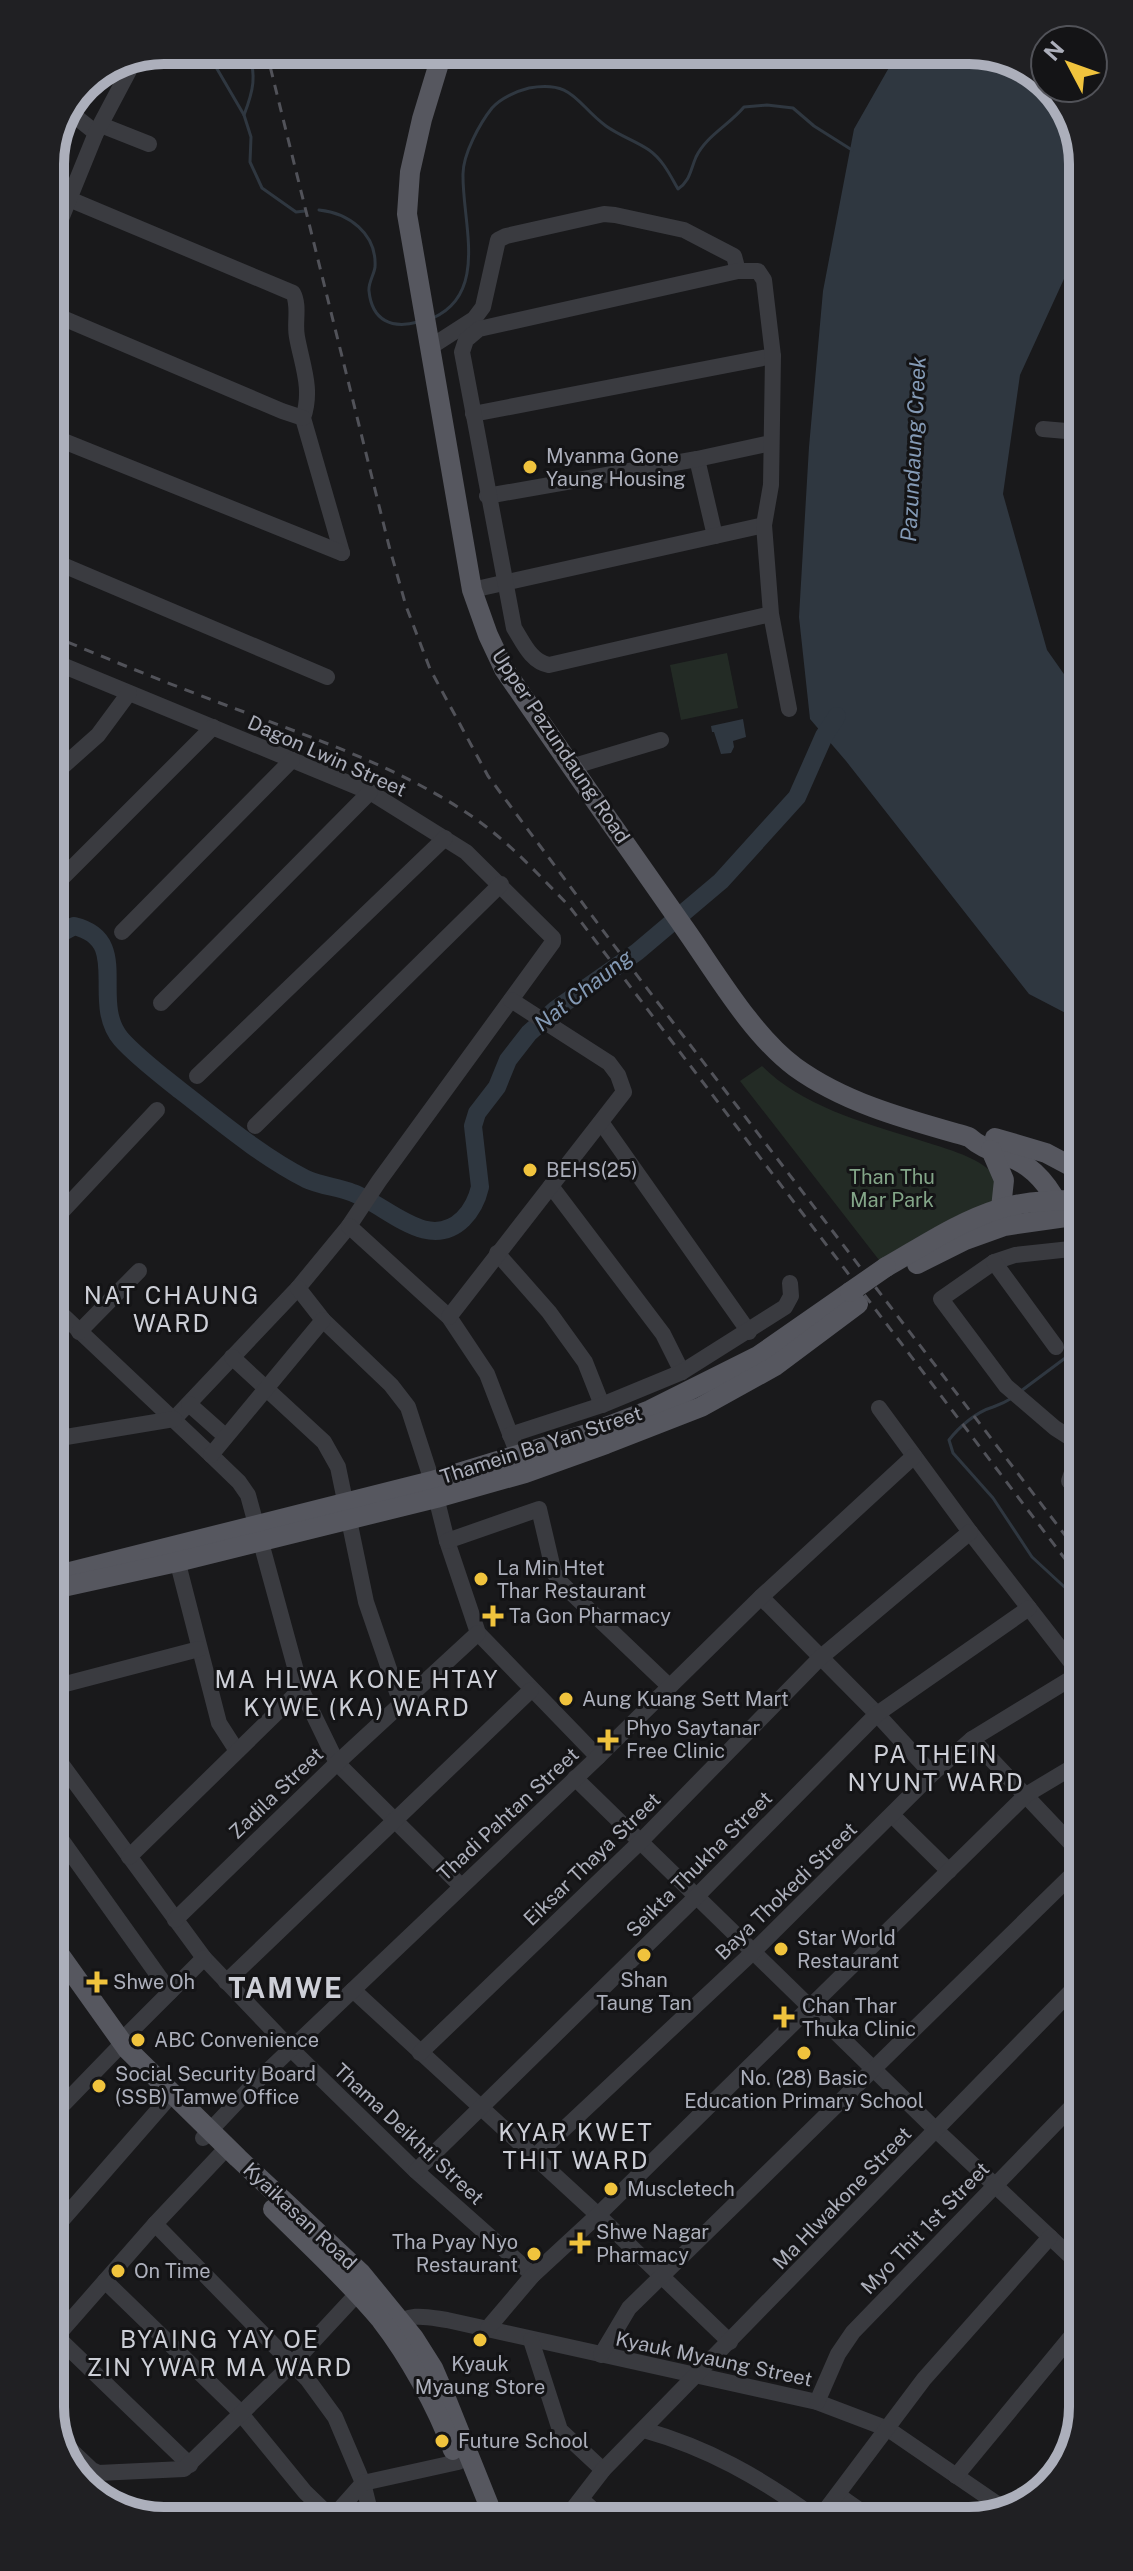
<svg xmlns="http://www.w3.org/2000/svg" width="1133" height="2571" viewBox="0 0 1133 2571" font-family="'Public Sans',sans-serif">
  <style>
    .green { fill: #232b25 }
    .water { fill: #2f3740 }
    .lines { fill: none; stroke-linecap: round; stroke-linejoin: round }
    .stream { stroke: #2f3740; stroke-width: 3 }
    .river { stroke: #2f3740; stroke-width: 18 }
    .minor { stroke: #3a3b40; stroke-width: 16 }
    .major { stroke: #56575f; stroke-width: 20 }
    .rail { stroke: #515259; stroke-width: 3; stroke-dasharray: 10 8; stroke-linecap: butt }
    .major-bridge { stroke: #56575f; stroke-width: 20 }
    .poi-dot { fill: #f0c33d; stroke: #141416; stroke-width: 3 }
    .labels { text-anchor: middle; dominant-baseline: central; stroke-width: 6; stroke-linejoin: round; paint-order: stroke }
    .poi-label { font-size: 20px; fill: #acafbb; stroke: #141416; text-anchor: start }
    .street-label { font-size: 20px; fill: #acafbb; stroke: #141416 }
    .park-label { font-size: 20px; fill: #83a588; stroke: #141416 }
    .water-label { font-size: 22px; font-style: italic; fill: #849ab5; stroke: #141416 }
    .quarter-label { font-size: 24px; letter-spacing: 2px; fill: #cdcfd7; stroke: #141416 }
    .district-label { font-size: 28px; font-weight: bold; letter-spacing: 2px; fill: #cdcfd7; stroke: #141416 }
    .rim { fill: none; stroke: #acafbb; stroke-width: 10 }
  </style>
  <rect width="100%" height="100%" fill="#19191b"/>
  <!-- green -->
  <g class="green">
    <path d="M 727,653 L 738,708 L 681,720 L 670,665 Z"/>
    <path d="M 762,1066 C 801,1105 861,1122 913,1138 C 941,1148 976,1154 997,1177 L 995,1200 L 932,1229 L 879,1260 L 740,1081 Z"/>
  </g>
  <!-- water -->
  <g class="water">
    <path d="M 899,50 L 976,50 L 1039,74 L 1045,83 L 1045,88 L 1049,88 L 1077,127 L 1077,257 L 1069,268 L 1020,375 L 1003,494 L 1047,650 L 1078,694 L 1079,1020 L 1029,994 L 846,761 L 810,719 L 799,617 L 809,447 L 823,291 L 854,129 Z"/>
    <path d="M 743,719 L 746,737 L 733,741 L 734,747 L 731,753 L 721,754 L 714,732 L 712,732 L 711,726 Z"/>
  </g>
  <g class="lines">
    <!-- stream -->
    <g class="stream">
      <path d="M 206,50 L 244,115 L 251,137 L 250,162 L 262,188 L 296,212 L 305,211"/>
      <path d="M 244,115 C 254,89 256,77 249,50"/>
      <path d="M 319,210 C 348,213 377,233 375,267 C 374,275 368,283 369,291 C 372,321 392,329 418,322"/>
      <path d="M 433,318 C 489,293 462,222 463,174 C 463,154 480,123 492,108 C 501,98 517,91 529,88 C 574,80 576,104 606,126 C 620,136 636,141 649,150 C 663,160 670,175 678,189 C 690,181 690,171 696,157 C 706,136 729,125 744,107 L 767,105 L 793,108 L 814,126 L 852,150"/>
      <path d="M 1021,1391 L 1080,1347"/>
      <path d="M 1012,1398 C 1004,1403 1001,1404 993,1407 C 976,1412 959,1427 949,1440 L 953,1453 L 993,1498 L 1032,1557 L 1072,1594 L 1081,1607"/>
    </g>
    <!-- river -->
    <path class="river" d="M 52,938 L 74,926 C 133,940 89,1001 121,1039 C 138,1058 161,1075 181,1091 C 221,1122 261,1156 306,1179 C 321,1186 338,1187 353,1193 C 387,1205 428,1253 463,1219 C 472,1210 477,1200 480,1187 L 473,1126 L 477,1113 L 497,1087 L 508,1060 L 529,1033 L 556,1009 L 637,952 L 721,881 L 797,797 L 824,736 L 837,716"/>
    <!-- minor -->
    <g class="minor">
      <path d="M 71,113 L 96,133"/>
      <path d="M 101,125 L 149,144"/>
      <path d="M 50,191 L 293,293 C 300,306 294,323 297,337 C 302,365 313,389 303,418 L 342,553"/>
      <path d="M 50,246 L 96,133 L 133,63"/>
      <path d="M 51,313 L 282,411 L 303,418"/>
      <path d="M 429,348 L 474,319 L 483,307 L 498,240 L 506,236 L 604,214 L 615,215 L 684,230 L 734,256 L 738,271"/>
      <path d="M 473,414 L 773,356"/>
      <path d="M 1043,429 L 1078,432"/>
      <path d="M 51,436 L 342,553"/>
      <path d="M 697,459 L 715,536"/>
      <path d="M 487,496 L 697,459 L 771,443"/>
      <path d="M 51,560 L 327,677"/>
      <path d="M 472,590 L 764,525"/>
      <path d="M 771,614 L 549,665 C 531,662 523,642 514,628 L 462,352 L 466,340 L 479,329 L 738,271 L 758,271 L 764,280 L 773,356 L 771,485 L 764,525 L 771,614 L 789,709"/>
      <path d="M 52,661 L 370,792 L 466,852 L 553,938 L 553,942 L 379,1181 L 349,1226 L 298,1288 L 174,1419"/>
      <path d="M 571,767 L 661,740"/>
      <path d="M 52,776 L 98,735 L 129,693"/>
      <path d="M 52,888 L 213,727"/>
      <path d="M 122,932 L 292,760"/>
      <path d="M 161,1003 L 370,792"/>
      <path d="M 197,1076 L 445,838"/>
      <path d="M 601,1122 L 749,1332"/>
      <path d="M 255,1126 L 501,884"/>
      <path d="M 551,1186 L 663,1334 L 682,1372"/>
      <path d="M 53,1221 L 157,1110"/>
      <path d="M 349,1226 L 449,1317 L 487,1374 L 514,1444"/>
      <path d="M 1080,1248 L 1015,1255 L 994,1262 L 941,1299 L 1006,1386 L 1055,1428 L 1080,1444"/>
      <path d="M 497,1253 L 549,1312 L 585,1362 L 602,1405"/>
      <path d="M 994,1262 L 1056,1347"/>
      <path d="M 298,1288 L 323,1320 L 391,1385 L 408,1407 L 432,1481 L 447,1541 L 478,1633 L 598,1757"/>
      <path d="M 53,1306 L 211,1455 L 239,1482 L 248,1495 L 301,1689 L 337,1763 L 461,1886"/>
      <path d="M 449,1317 L 624,1092 L 618,1075 L 609,1063 L 511,1000"/>
      <path d="M 79,1332 L 139,1271"/>
      <path d="M 232,1357 L 324,1442 L 338,1467 L 366,1602 L 399,1698 L 403,1702"/>
      <path d="M 189,1404 L 225,1436"/>
      <path d="M 879,1408 L 970,1532 L 1081,1675"/>
      <path d="M 510,1435 L 602,1405 L 682,1372 L 785,1307 L 791,1296 L 790,1283"/>
      <path d="M 54,1439 L 174,1419"/>
      <path d="M 1080,1449 L 1069,1481 L 1080,1486"/>
      <path d="M 211,1455 L 323,1320"/>
      <path d="M 447,1541 L 539,1509 L 554,1573 L 561,1583 L 669,1686"/>
      <path d="M 175,1552 L 219,1723 L 237,1751"/>
      <path d="M 761,1597 L 877,1714 L 932,1774"/>
      <path d="M 54,1687 L 199,1649"/>
      <path d="M 972,1739 L 1081,1854"/>
      <path d="M 54,1754 L 204,1958 L 291,2049 L 416,2171 L 533,2275"/>
      <path d="M 575,1778 L 936,2130 L 1083,2268"/>
      <path d="M 892,1815 L 949,1871"/>
      <path d="M 55,1831 L 170,1992"/>
      <path d="M 129,1857 L 301,1689"/>
      <path d="M 175,1920 L 337,1763 L 478,1633"/>
      <path d="M 226,1982 L 531,1690"/>
      <path d="M 353,1990 L 598,2215 L 730,2342"/>
      <path d="M 121,2041 L 204,1958"/>
      <path d="M 420,2053 L 640,1842 L 820,1658 L 970,1532"/>
      <path d="M 55,2113 L 117,2049"/>
      <path d="M 203,2138 L 253,2085 L 598,1757 L 761,1597 L 914,1456"/>
      <path d="M 534,2157 L 753,1952 L 932,1774 L 972,1739 L 1080,1673"/>
      <path d="M 416,2171 L 696,1897 L 877,1714 L 1029,1608"/>
      <path d="M 155,2224 L 308,2380 L 335,2417 L 363,2483 L 372,2519"/>
      <path d="M 56,2227 L 166,2101"/>
      <path d="M 105,2281 L 238,2410 L 305,2492 L 332,2518"/>
      <path d="M 393,2326 C 411,2312 426,2317 447,2320 L 817,2402 L 888,2429 L 1009,2512"/>
      <path d="M 488,2328 L 533,2275 L 598,2215 L 1026,1795 L 1081,1762"/>
      <path d="M 56,2336 L 190,2465"/>
      <path d="M 56,2337 L 155,2224 L 220,2155"/>
      <path d="M 531,2340 L 560,2430 L 603,2470"/>
      <path d="M 601,2355 L 629,2308 L 1082,1865"/>
      <path d="M 817,2402 L 838,2354 L 853,2332 L 1082,2096"/>
      <path d="M 644,2430 C 708,2448 759,2477 813,2516"/>
      <path d="M 56,2436 L 92,2470 L 98,2473 L 184,2469 L 293,2363 L 357,2294"/>
      <path d="M 956,2476 L 1083,2322"/>
      <path d="M 838,2495 L 868,2516"/>
      <path d="M 581,2499 L 602,2518"/>
      <path d="M 821,2516 L 924,2379 L 1050,2237"/>
      <path d="M 566,2518 L 603,2470 L 1082,1980"/>
      <path d="M 331,2519 L 363,2483 L 458,2462"/>
    </g>
    <!-- major -->
    <g class="major">
      <path d="M 443,50 L 422,119 L 410,172 L 407,214 L 472,590 L 488,635 L 504,669 C 564,757 625,843 685,929 C 716,973 752,1035 795,1067 C 846,1104 909,1120 969,1137 C 981,1148 994,1151 1009,1157 C 1037,1167 1053,1191 1064,1217"/>
      <path d="M 995,1138 L 1046,1153 L 1080,1171"/>
      <path d="M 991,1150 L 1004,1180 L 1001,1208"/>
      <path d="M 917,1264 L 965,1240 L 1004,1226 L 1080,1215"/>
      <path d="M 886,1267 C 923,1246 958,1222 999,1209 C 1024,1201 1053,1200 1080,1200"/>
      <path d="M 62,1574 L 432,1481 L 590,1433 L 650,1410 L 758,1356 L 850,1292"/>
      <path d="M 54,1589 L 177,1562 L 436,1498 L 525,1473 L 606,1444 L 701,1407 L 775,1366 L 858,1304"/>
      <path d="M 55,1948 L 127,2049 L 238,2158 L 361,2273 L 414,2338 L 433,2368 L 445,2396 L 494,2518"/>
      <path d="M 273,2209 C 309,2245 348,2280 381,2320 C 409,2356 437,2407 453,2450"/>
    </g>
    <!-- rail -->
    <g class="rail">
      <path d="M 266,50 L 389,546 L 406,606 L 430,669 L 488,776 L 610,940 L 1081,1556"/>
      <path d="M 51,635 C 119,664 187,691 255,716 C 329,744 405,771 470,815 C 507,840 538,874 569,906 L 1081,1580"/>
    </g>
    <!-- major-bridge -->
    <path class="major-bridge" d="M 850,1292 L 886,1267"/>
  </g>
  <!-- markers -->
  <g class="poi-dot">
    <circle cx="530" cy="467" r="8"/>
    <circle cx="530" cy="1170" r="8"/>
    <circle cx="481" cy="1579" r="8"/>
    <path d="M489 1604h8v8h8v8h-8v8h-8v-8h-8v-8h8z"/>
    <circle cx="566" cy="1699" r="8"/>
    <path d="M604 1728h8v8h8v8h-8v8h-8v-8h-8v-8h8z"/>
    <circle cx="781" cy="1949" r="8"/>
    <circle cx="644" cy="1955" r="8"/>
    <path d="M93 1970h8v8h8v8h-8v8h-8v-8h-8v-8h8z"/>
    <path d="M780 2005h8v8h8v8h-8v8h-8v-8h-8v-8h8z"/>
    <circle cx="138" cy="2040" r="8"/>
    <circle cx="804" cy="2053" r="8"/>
    <circle cx="99" cy="2086" r="8"/>
    <circle cx="611" cy="2189" r="8"/>
    <path d="M576 2231h8v8h8v8h-8v8h-8v-8h-8v-8h8z"/>
    <circle cx="534" cy="2254" r="8"/>
    <circle cx="118" cy="2271" r="8"/>
    <circle cx="480" cy="2340" r="8"/>
    <circle cx="442" cy="2441" r="8"/>
  </g>
  <g class="labels">
    <!-- poi labels -->
    <g class="poi-label">
      <text x="546" y="456">Myanma Gone<tspan x="546" dy="23">Yaung Housing</tspan></text>
      <text x="546" y="1170">BEHS(25)</text>
      <text x="497" y="1568">La Min Htet<tspan x="497" dy="23">Thar Restaurant</tspan></text>
      <text x="509" y="1616">Ta Gon Pharmacy</text>
      <text x="582" y="1699">Aung Kuang Sett Mart</text>
      <text x="626" y="1728">Phyo Saytanar<tspan x="626" dy="23">Free Clinic</tspan></text>
      <text x="797" y="1938">Star World<tspan x="797" dy="23">Restaurant</tspan></text>
      <text x="644" y="1980" text-anchor="middle">Shan<tspan x="644" dy="23">Taung Tan</tspan></text>
      <text x="113" y="1982">Shwe Oh</text>
      <text x="802" y="2006">Chan Thar<tspan x="802" dy="23">Thuka Clinic</tspan></text>
      <text x="154" y="2040">ABC Convenience</text>
      <text x="115" y="2074">Social Security Board<tspan x="115" dy="23">(SSB) Tamwe Office</tspan></text>
      <text x="804" y="2078" text-anchor="middle">No. (28) Basic<tspan x="804" dy="23">Education Primary School</tspan></text>
      <text x="627" y="2189">Muscletech</text>
      <text x="596" y="2232">Shwe Nagar<tspan x="596" dy="23">Pharmacy</tspan></text>
      <text x="518" y="2242" text-anchor="end">Tha Pyay Nyo<tspan x="518" dy="23">Restaurant</tspan></text>
      <text x="134" y="2271">On Time</text>
      <text x="480" y="2364" text-anchor="middle">Kyauk<tspan x="480" dy="23">Myaung Store</tspan></text>
      <text x="458" y="2441">Future School</text>
    </g>
    <!-- street labels -->
    <g class="street-label">
      <text transform="translate(561 746) rotate(56)">Upper Pazundaung Road</text>
      <text transform="translate(327 756) rotate(24)">Dagon Lwin Street</text>
      <text transform="translate(541 1445) rotate(-18)">Thamein Ba Yan Street</text>
      <text transform="translate(276 1793) rotate(-44)">Zadila Street</text>
      <text transform="translate(508 1814) rotate(-43)">Thadi Pahtan Street</text>
      <text transform="translate(592 1859) rotate(-44)">Eiksar Thaya Street</text>
      <text transform="translate(699 1864) rotate(-45)">Seikta Thukha Street</text>
      <text transform="translate(786 1891) rotate(-44)">Baya Thokedi Street</text>
      <text transform="translate(409 2134) rotate(43)">Thama Deikhti Street</text>
      <text transform="translate(842 2198) rotate(-46)">Ma Hlwakone Street</text>
      <text transform="translate(300 2216) rotate(43)">Kyaikasan Road</text>
      <text transform="translate(925 2228) rotate(-46)">Myo Thit 1st Street</text>
      <text transform="translate(714 2359) rotate(12)">Kyauk Myaung Street</text>
    </g>
    <!-- park labels -->
    <g class="park-label">
      <text x="892" y="1177">Than Thu<tspan x="892" dy="23">Mar Park</tspan></text>
    </g>
    <!-- water labels -->
    <g class="water-label">
      <text transform="translate(913 449) rotate(-87)">Pazundaung Creek</text>
      <text transform="translate(583 990) rotate(-38)">Nat Chaung</text>
    </g>
    <!-- quarter labels -->
    <g class="quarter-label">
      <text x="172" y="1295">NAT CHAUNG<tspan x="172" dy="28">WARD</tspan></text>
      <text x="357" y="1679">MA HLWA KONE HTAY<tspan x="357" dy="28">KYWE (KA) WARD</tspan></text>
      <text x="936" y="1754">PA THEIN<tspan x="936" dy="28">NYUNT WARD</tspan></text>
      <text x="576" y="2132">KYAR KWET<tspan x="576" dy="28">THIT WARD</tspan></text>
      <text x="220" y="2339">BYAING YAY OE<tspan x="220" dy="28">ZIN YWAR MA WARD</tspan></text>
    </g>
    <!-- district labels -->
    <g class="district-label">
      <text x="286" y="1987">TAMWE</text>
    </g>
  </g>
  <!-- crop -->
  <path d="M0 0H1133V2571H0ZM164 64H969A100 100 0 0 1 1069 164V2407A100 100 0 0 1 969 2507H164A100 100 0 0 1 64 2407V164A100 100 0 0 1 164 64Z" fill="#202023" fill-rule="evenodd"/>
  <path class="rim" d="M164 64H969A100 100 0 0 1 1069 164V2407A100 100 0 0 1 969 2507H164A100 100 0 0 1 64 2407V164A100 100 0 0 1 164 64Z"/>
  <!-- north arrow -->
  <g transform="translate(1069 64) rotate(311)"><circle r="38" fill="#141416" stroke="#515258" stroke-width="2"/>
  <path d="M0-6L14 30L0 20L-14 30Z" fill="#f0c33d"/>
  <text y="-12" font-size="22" font-weight="bold" text-anchor="middle" fill="#acafbb">N</text>
  </g>
</svg>
